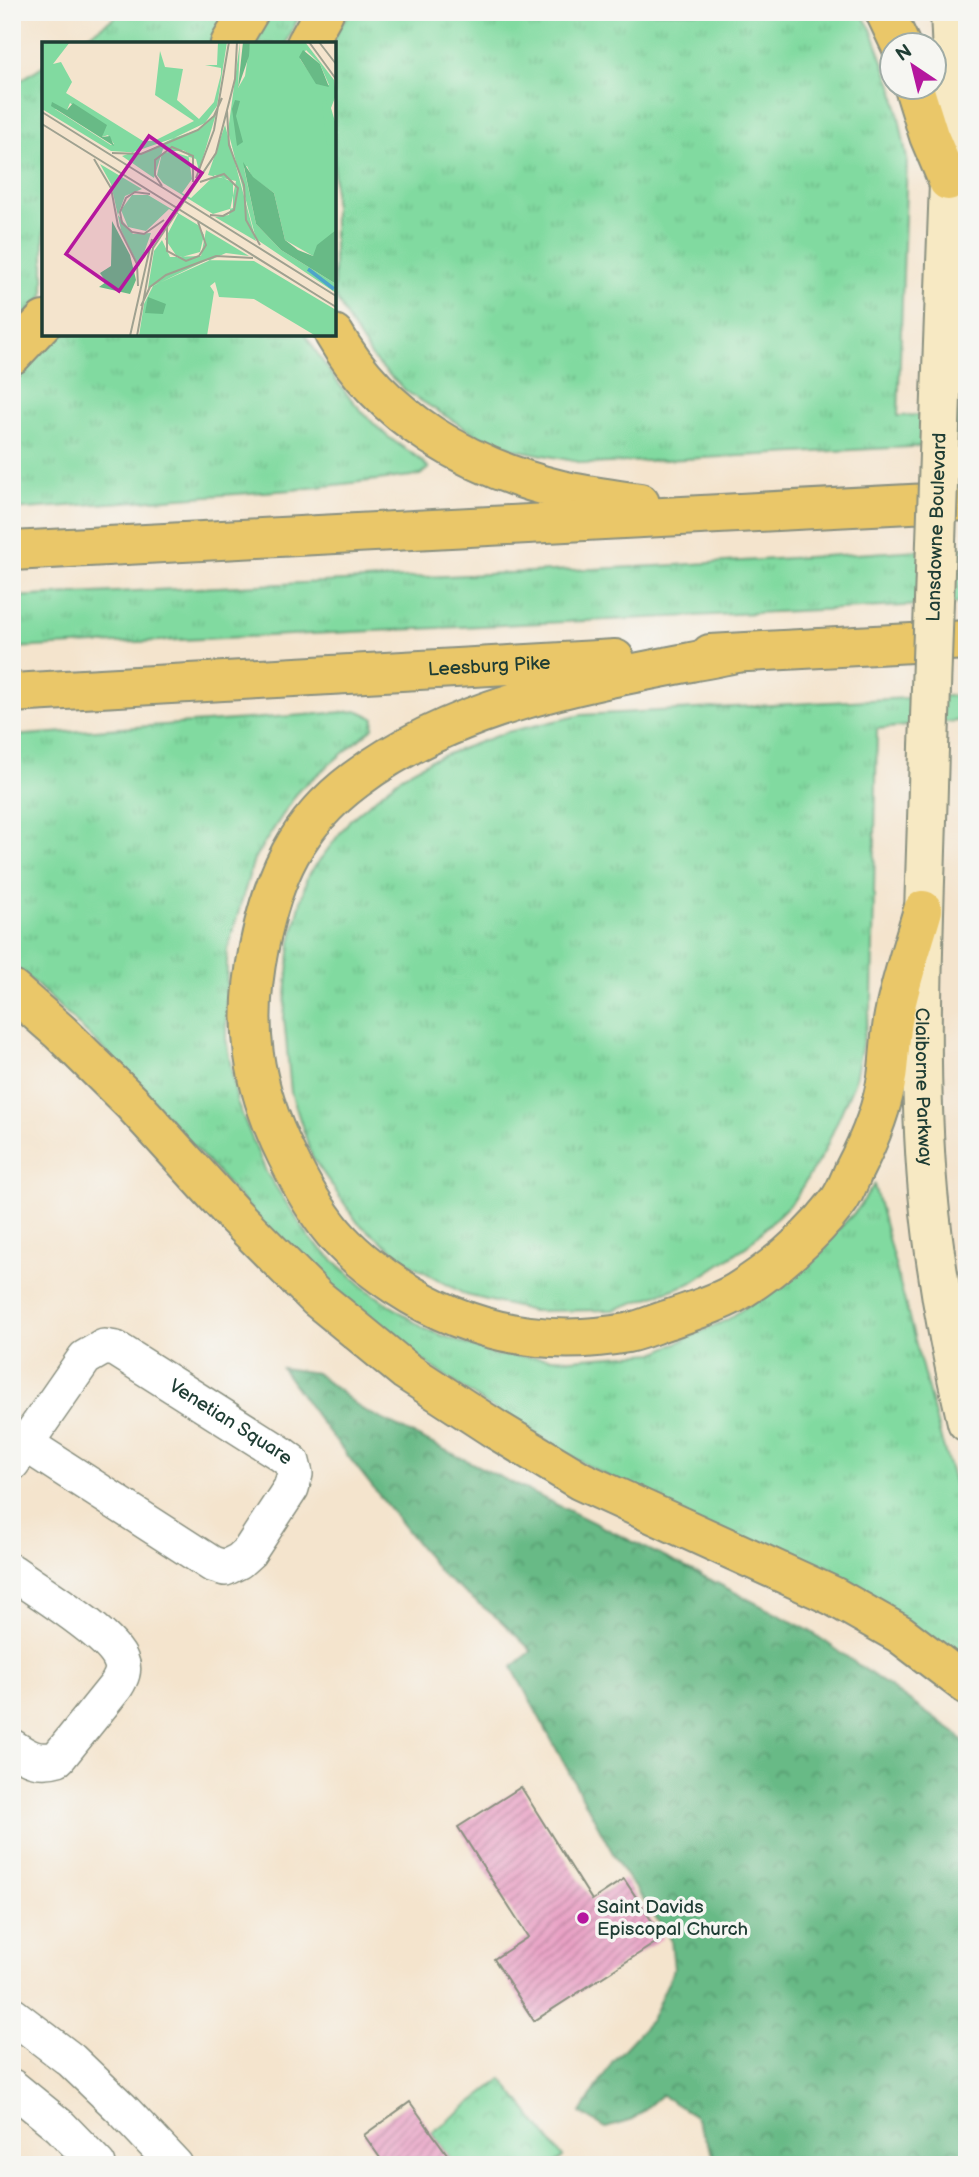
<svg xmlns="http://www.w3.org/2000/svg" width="979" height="2177" viewBox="0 0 979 2177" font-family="'Balsamiq Sans',sans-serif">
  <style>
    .grass { fill: url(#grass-tufts); stroke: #508c6a; stroke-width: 2 }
    .forest { fill: url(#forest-crowns); stroke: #447c5d; stroke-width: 2 }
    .park { fill: url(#park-crowns); stroke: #508c6a; stroke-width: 2 }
    .building { fill: url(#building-hatch) }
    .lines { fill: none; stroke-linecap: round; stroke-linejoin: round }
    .minor-casing { stroke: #8a9080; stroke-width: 38 }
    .secondary-casing { stroke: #8a9080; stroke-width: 42 }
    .motorway-casing { stroke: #8a9080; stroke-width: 42 }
    .minor { stroke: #fff; stroke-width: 35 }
    .secondary { stroke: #f7e9c3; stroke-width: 38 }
    .motorway { stroke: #eac769; stroke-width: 38 }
    .secondary-bridge-casing { stroke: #8a9080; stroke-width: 42; stroke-linecap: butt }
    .secondary-bridge { stroke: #f7e9c3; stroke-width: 38 }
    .poi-dot { fill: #b5179e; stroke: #f6f6f2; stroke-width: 2.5 }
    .labels { text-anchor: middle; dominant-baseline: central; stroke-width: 7; stroke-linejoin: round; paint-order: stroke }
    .street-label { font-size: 19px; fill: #1f3d34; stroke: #f6f6f2 }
    .poi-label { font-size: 19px; fill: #1f3d34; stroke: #f6f6f2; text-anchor: start }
    .inset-river { fill: none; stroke: #4ea4ca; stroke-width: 3.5 }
    .inset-road { fill: none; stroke: #9fa190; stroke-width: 2 }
    .view { fill: #b5179e; fill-opacity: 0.15; stroke: #b5179e; stroke-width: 3.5 }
    .inset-edge { fill: none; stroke: #1f3d34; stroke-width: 3.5 }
  </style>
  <defs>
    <pattern id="grass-tufts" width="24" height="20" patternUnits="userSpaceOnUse" patternTransform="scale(1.75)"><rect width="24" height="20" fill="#81daa0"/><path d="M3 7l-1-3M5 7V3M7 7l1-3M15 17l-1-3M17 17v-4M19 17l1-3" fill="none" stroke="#6fbc8a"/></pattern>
    <pattern id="forest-crowns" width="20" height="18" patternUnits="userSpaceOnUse" patternTransform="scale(1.75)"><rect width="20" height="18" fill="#68ba86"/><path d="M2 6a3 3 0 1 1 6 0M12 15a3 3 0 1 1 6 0" fill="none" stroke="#55986e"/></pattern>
    <pattern id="park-crowns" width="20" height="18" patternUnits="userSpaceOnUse" patternTransform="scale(1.75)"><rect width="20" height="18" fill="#81daa0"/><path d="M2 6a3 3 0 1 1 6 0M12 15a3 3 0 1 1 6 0" fill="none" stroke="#6fbc8a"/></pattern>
    <pattern id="building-hatch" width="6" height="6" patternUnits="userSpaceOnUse" patternTransform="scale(1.75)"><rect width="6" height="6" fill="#e9a1c5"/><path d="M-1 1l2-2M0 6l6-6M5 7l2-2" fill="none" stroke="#bc84a1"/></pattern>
  </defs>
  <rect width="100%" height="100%" fill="#f6f6f2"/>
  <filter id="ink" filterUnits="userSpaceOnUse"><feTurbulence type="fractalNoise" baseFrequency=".0143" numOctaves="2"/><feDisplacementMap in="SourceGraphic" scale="14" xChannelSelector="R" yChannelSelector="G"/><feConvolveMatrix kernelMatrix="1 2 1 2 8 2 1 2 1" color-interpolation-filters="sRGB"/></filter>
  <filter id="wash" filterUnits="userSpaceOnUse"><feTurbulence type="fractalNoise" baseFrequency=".00686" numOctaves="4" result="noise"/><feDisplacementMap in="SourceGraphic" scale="28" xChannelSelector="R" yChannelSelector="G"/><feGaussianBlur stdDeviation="1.57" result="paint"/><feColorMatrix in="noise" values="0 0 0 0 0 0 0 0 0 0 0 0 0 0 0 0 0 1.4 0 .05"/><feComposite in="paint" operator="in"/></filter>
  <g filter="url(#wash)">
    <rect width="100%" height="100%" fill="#f4e4cd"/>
    <!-- grass -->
    <g class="grass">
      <path d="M 118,12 L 228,12 L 209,44 L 75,44 L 114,18 Z"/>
      <path d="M 264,12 L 301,12 L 286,44 L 245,44 Z"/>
      <path d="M 350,12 L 860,12 L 871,29 L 894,91 L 907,159 L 898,416 L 967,413 L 967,444 L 589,464 L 518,450 L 475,434 L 407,392 L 374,360 L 349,322 L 334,294 L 334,44 L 332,44 L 339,28 Z"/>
      <path d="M 44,65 L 44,296 L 12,328 L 12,86 Z"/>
      <path d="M 49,334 L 305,334 C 328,372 353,406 386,435 C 400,447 417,454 429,468 L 420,475 L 292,490 L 12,510 L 12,372 Z"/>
      <path d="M 967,547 L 967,603 L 12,648 L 12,597 L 677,565 Z"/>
      <path d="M 967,695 L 967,720 L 877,729 L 872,998 L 854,1083 L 824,1152 L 793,1201 L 747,1246 L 691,1283 L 613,1310 L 532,1311 L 466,1295 L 412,1265 L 358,1223 L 312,1157 L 291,1092 L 284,1017 L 291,941 L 307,877 L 350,820 L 402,776 L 431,760 L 507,732 L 581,715 Z"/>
      <path d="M 359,711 L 374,718 L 373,728 L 299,790 L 254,859 L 227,951 L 226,1039 L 237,1102 L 266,1172 L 311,1240 L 366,1289 L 425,1329 L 495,1355 L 571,1359 L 655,1353 L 727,1320 L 799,1270 L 857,1210 L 874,1185 L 942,1443 L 967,1522 L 967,1670 L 588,1466 L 484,1403 L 394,1340 L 294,1258 L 125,1070 L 38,986 L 12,966 L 12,736 Z"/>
    </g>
    <!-- forest -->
    <path class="forest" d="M 282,1368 L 316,1373 L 363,1410 L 707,1578 L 810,1631 L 958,1735 L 967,1746 L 967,2165 L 724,2165 L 713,2154 L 694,2115 L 661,2095 L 632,2120 L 606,2128 L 581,2113 L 612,2062 L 651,2020 L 674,1969 L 671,1939 L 622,1870 L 512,1667 L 532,1651 L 500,1620 L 443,1576 L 317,1417 Z"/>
    <!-- park -->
    <path class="park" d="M 502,2079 L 563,2157 L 553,2165 L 455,2165 L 432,2133 Z"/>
    <g id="blocks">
      <!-- building -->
      <g class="building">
        <path d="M 521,1787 L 592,1900 L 624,1879 L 663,1938 L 534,2021 L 494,1959 L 528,1937 L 458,1827 Z"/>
        <path d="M 410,2102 L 432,2133 L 455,2165 L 385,2165 L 364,2135 Z"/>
      </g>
    </g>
  </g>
  <g filter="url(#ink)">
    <use href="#blocks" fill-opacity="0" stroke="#8a9080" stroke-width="2"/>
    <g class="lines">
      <!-- minor casing -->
      <g class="minor-casing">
        <g id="minor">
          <path id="s1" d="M 12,1463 L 85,1358 L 104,1347 L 116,1349 L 280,1453 L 292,1462 L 295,1474 L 291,1488 L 249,1552 L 239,1561 L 225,1568 L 212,1564 L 26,1444"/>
          <path d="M 12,1572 C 37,1590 112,1635 121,1661 C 125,1670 121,1678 116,1686 L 58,1758 C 39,1764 28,1758 12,1747"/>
          <path d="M 12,2015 L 71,2060 L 121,2108 L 175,2165"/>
          <path d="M 12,2087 L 60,2126 L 98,2165"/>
        </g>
      </g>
      <!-- secondary casing -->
      <g class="secondary-casing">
        <g id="secondary">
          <path d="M 941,396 L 953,77 L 950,12"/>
          <path id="s2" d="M 929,747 C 926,895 915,1044 928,1192 C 935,1269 949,1346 967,1422"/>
        </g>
      </g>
      <!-- motorway casing -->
      <g class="motorway-casing">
        <g id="motorway">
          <path d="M 885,12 L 901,46"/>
          <path d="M 230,44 L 249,12"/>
          <path d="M 306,44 L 324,12"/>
          <path d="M 914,88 L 929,136 L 948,181"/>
          <path d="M 334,334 C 382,418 470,468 561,490 C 587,496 614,499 640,503"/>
          <path d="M 12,355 L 44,321"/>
          <path d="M 12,551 L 967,501"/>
          <path d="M 737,653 C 607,679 463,698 355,780 C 296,824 273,877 259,947 C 243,1025 252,1085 287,1156 C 300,1183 315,1210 334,1233 C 351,1253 374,1271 395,1285 C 466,1332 543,1348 627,1333 C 642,1330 656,1323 670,1319 C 692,1311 717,1304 737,1292 C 774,1269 811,1237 838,1202 C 845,1193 849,1181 854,1170 C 869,1141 882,1111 887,1077 C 890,1057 890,1035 894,1015 C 901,980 913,945 923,910"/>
          <path d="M 710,654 L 967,640"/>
          <path id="s3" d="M 12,693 L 615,659"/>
          <path d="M 12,990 L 60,1032 L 133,1104 L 233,1214 L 317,1298 L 406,1371 L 495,1429 L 581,1481 L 833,1596 L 900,1634 L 967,1685"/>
        </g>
      </g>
      <!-- minor -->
      <use href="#minor" class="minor"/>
      <!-- secondary -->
      <use href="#secondary" class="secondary"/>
      <!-- motorway -->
      <use href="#motorway" class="motorway"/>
      <!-- secondary-bridge casing -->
      <g class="secondary-bridge-casing">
        <g id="secondary-bridge">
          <path id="s4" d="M 929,747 L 941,396"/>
        </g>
      </g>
      <!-- secondary-bridge -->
      <use href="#secondary-bridge" class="secondary-bridge"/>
    </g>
  </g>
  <!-- markers -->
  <circle class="poi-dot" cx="583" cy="1918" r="7"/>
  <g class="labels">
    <!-- street labels -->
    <g class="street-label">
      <text stroke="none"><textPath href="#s4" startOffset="220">Lansdowne Boulevard</textPath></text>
      <text stroke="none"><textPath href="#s3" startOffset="478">Leesburg Pike</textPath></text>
      <text stroke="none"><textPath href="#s2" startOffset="340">Claiborne Parkway</textPath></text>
      <text stroke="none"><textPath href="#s1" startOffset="298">Venetian Square</textPath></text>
    </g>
    <!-- poi labels -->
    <g class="poi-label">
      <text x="597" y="1907">Saint Davids<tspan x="597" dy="22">Episcopal Church</tspan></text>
    </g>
  </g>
  <!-- overview -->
  <g transform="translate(42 42)">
    <rect width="294" height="294" fill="#f4e4cd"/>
    <path d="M 0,0 L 28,0 L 11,22 L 19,20 L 30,40 L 24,51 L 101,99 L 112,99 L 152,79 L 113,53 L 118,9 L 123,25 L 141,27 L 135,58 L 157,77 L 172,60 L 179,32 L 179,26 L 163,23 L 175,23 L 176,0 L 185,0 L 175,64 L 163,81 L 101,111 L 69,109 L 0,67 ZM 28,61 L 62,86 L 60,95 L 66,93 L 72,102 L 69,103 L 13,67 L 25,68 ZM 198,0 L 196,46 L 203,34 L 208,0 L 263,0 L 292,38 L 294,53 L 289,66 L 294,83 L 294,188 L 271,214 L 243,198 L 232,151 L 210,135 L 205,124 L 202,126 L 214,182 L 239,208 L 294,242 L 294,251 L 214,197 L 186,89 ZM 264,8 L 278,22 L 287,43 L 275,42 L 258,17 ZM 174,72 L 157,129 L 154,117 L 121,107 L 112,136 L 80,114 L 158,87 ZM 183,83 L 214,199 L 173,175 L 187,173 L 194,139 L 166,133 ZM 141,108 L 146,111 L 150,137 L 140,151 L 149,156 L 173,133 L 191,140 L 191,166 L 171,172 L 121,141 L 115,133 L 120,111 ZM 58,122 L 100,147 L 83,154 L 76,173 L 91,192 L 109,191 L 97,225 L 79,188 L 69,142 ZM 90,153 L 106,153 L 156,183 L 162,193 L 158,210 L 136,216 L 123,197 L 136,172 L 127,167 L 104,189 L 86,185 L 79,168 ZM 164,188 L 207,214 L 184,211 L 106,246 L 112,209 L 120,198 L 128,215 L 159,214 ZM 165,218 L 212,219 L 294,268 L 294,294 L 274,294 L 212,257 L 177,255 L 173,240 L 168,244 L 172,250 L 165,294 L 97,294 L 102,262 L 111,244 Z" fill="#81daa0" fill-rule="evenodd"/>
    <path d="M 201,0 L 208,0 L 207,14 L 196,46 ZM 261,8 L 278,22 L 287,45 L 274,42 L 257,15 ZM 198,59 L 194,74 L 201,100 L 195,104 L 190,67 L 193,58 ZM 10,60 L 25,68 L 31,61 L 65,83 L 60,95 L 68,94 L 72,104 L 9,64 ZM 201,120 L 211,135 L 232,151 L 243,198 L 256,208 L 271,214 L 275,203 L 294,188 L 294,242 L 239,208 L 214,182 ZM 70,179 L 88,213 L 94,238 L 88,252 L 57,245 L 64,240 L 58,231 L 69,224 ZM 106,255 L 124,262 L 121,272 L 103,271 Z" fill="#68ba86"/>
    <path d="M 284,58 L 294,92 L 291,104 L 285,102 L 280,60 Z" fill="#81daa0"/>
    <path class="inset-river" d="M 266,227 L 292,247"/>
    <path class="inset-road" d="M 267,0 L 294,37M 277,0 L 294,22M 185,69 L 187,103 L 202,143 L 204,178 L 218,203M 0,70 L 294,254M 0,82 L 294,265M 70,111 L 99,112 L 156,88 L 172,74 L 180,56M 52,117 L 69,146 L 76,184 L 95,222 L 96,244M 154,136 L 172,88 L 187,0M 158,140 L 182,132 L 196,146 L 192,168 L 181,174 L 168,173M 120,144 L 113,133 L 113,118 L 130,105 L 151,114 L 151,140M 108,152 L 93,150 L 84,156 L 78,170 L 80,181 L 90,190 L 102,192 L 122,178M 125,184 L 125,209 L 144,219 L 157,214 L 164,203 L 156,180M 99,264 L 108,245 L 124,233 L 174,214 L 211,216M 88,294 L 110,197M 95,294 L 111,206 L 174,111 L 193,37 L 195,0"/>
    <path class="view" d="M 107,94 L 160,131 L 77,249 L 24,212 Z"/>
    <rect width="294" height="294" class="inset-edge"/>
  </g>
  <!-- margin -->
  <rect width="979" height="2177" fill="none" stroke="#f6f6f2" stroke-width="42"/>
  <!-- north arrow -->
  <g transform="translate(913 66) rotate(325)"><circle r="33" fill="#f6f6f2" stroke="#a0aca6" stroke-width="2"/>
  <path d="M0-5L12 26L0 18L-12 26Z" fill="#b5179e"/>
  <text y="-10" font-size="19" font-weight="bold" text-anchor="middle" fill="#1f3d34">N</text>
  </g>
</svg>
